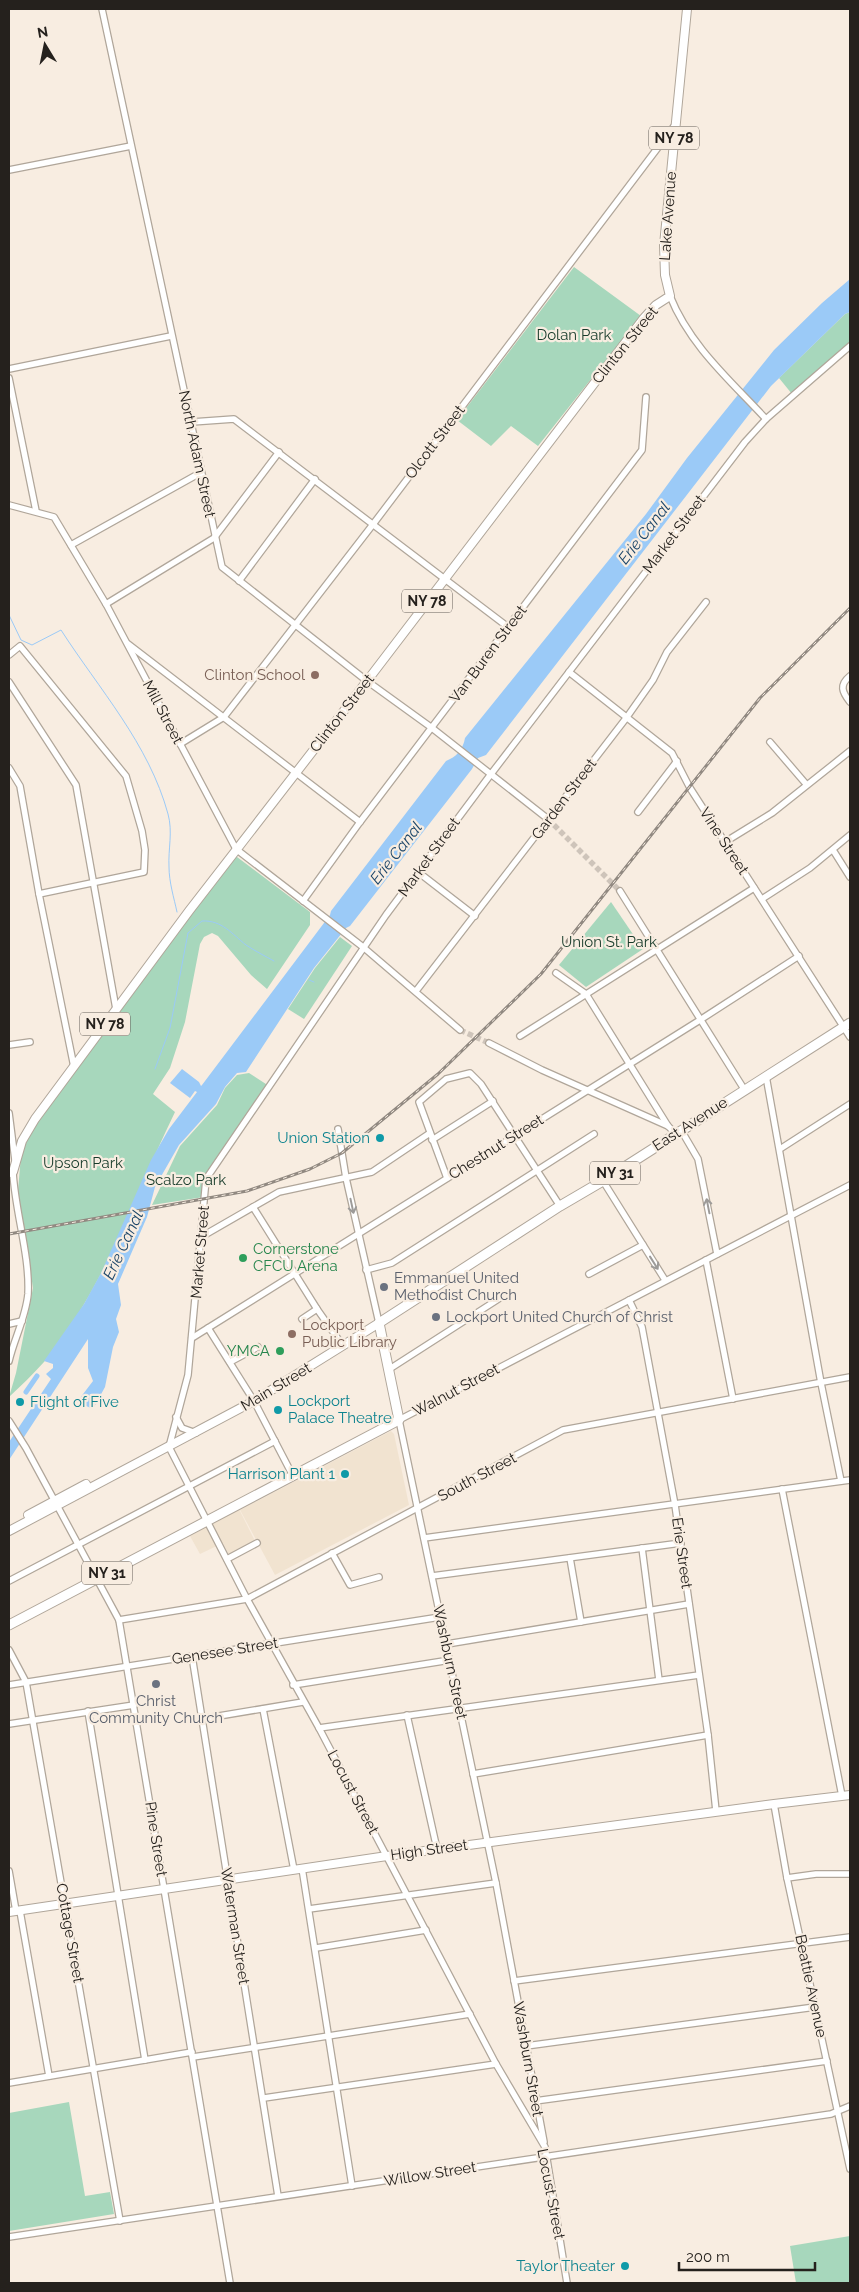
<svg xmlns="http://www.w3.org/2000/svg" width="859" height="2292" viewBox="0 0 859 2292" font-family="Raleway,sans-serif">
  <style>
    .commercial { fill: #f1e3d0 }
    .green { fill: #a7d7bc }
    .water { fill: #9bcaf7 }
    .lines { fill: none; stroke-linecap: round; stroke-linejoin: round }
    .stream { stroke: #9bcaf7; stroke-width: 1 }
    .canal { stroke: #9bcaf7; stroke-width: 5 }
    .minor-tunnel { stroke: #cec4ba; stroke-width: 5.5; stroke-dasharray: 5.5 3; stroke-linecap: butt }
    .minor-casing { stroke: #b0a69a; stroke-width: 8 }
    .major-casing { stroke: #b0a69a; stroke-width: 10 }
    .highway-casing { stroke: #b0a69a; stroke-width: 11 }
    .minor { stroke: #fff; stroke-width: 5.5 }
    .major { stroke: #fff; stroke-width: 8 }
    .highway { stroke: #fff; stroke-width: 9 }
    .rail-casing { stroke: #918981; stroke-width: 3 }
    .rail { stroke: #f8ede1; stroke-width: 1; stroke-dasharray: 4; stroke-linecap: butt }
    .oneway { stroke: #9d9b99 }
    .education-dot { fill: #8d6e63; stroke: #f8ede1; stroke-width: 2 }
    .culture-dot { fill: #0f9aa8; stroke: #f8ede1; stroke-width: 2 }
    .leisure-dot { fill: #2e9e5b; stroke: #f8ede1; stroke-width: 2 }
    .worship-dot { fill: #6b7280; stroke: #f8ede1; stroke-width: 2 }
    .labels { text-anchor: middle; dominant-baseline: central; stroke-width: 4.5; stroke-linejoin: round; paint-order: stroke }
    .shield { fill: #f8ede1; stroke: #645e58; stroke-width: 1 }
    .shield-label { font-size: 14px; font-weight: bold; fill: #25211d }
    .street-label { font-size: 15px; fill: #25211d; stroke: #f8ede1 }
    .park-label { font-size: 15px; fill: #173b2a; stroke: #f8ede1 }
    .education-label { font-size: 15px; fill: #785e54; stroke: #f8ede1; text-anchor: end }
    .culture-label { font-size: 15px; fill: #0d838f; stroke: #f8ede1; text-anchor: end }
    .leisure-label { font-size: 15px; fill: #27864d; stroke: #f8ede1; text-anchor: start }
    .worship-label { font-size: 15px; fill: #5b616d; stroke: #f8ede1; text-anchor: start }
    .water-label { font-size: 16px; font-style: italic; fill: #1b4569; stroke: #f8ede1 }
  </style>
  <rect width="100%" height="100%" fill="#f8ede1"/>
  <!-- commercial -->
  <g class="commercial">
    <path d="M 391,1431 L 394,1434 L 409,1505 L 275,1575 L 240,1510 Z"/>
    <path d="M 239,1509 L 255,1541 L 229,1555 L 223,1543 L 200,1554 L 190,1536 Z"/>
  </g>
  <!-- green -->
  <g class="green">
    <path d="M 574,267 L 641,316 L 538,446 L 511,426 L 491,446 L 457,420 Z"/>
    <path d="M 850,312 L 850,342 L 792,394 L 779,378 L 845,314 Z"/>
    <path d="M 233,854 L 310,912 L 310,925 L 267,989 L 251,975 L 218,936 L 212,933 L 204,937 L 200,944 L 185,1022 L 170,1068 L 153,1094 L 175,1112 C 134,1196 104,1290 44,1362 C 33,1374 21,1386 9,1397 L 16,1373 L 33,1288 L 18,1191 L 21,1155 L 33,1127 Z"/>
    <path d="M 611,902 L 643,949 L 586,987 L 559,965 Z"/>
    <path d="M 340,937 L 352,946 L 304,1019 L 288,1009 L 315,968 Z"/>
    <path d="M 249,1073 L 269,1086 L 205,1178 L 204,1197 L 152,1205 L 180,1146 L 217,1105 L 225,1088 L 237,1075 Z"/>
    <path d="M 69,2102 L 85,2196 L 110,2192 L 114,2214 L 9,2231 L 9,2113 Z"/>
    <path d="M 850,2236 L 850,2283 L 796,2283 L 790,2246 Z"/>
  </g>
  <!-- water -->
  <path class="water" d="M 850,279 L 850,312 L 845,314 L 771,386 L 486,755 L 478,758 L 472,769 L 350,926 L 346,928 L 314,968 L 246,1072 L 237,1073 L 225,1087 L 216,1104 L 179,1145 L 155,1187 L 147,1217 L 118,1284 L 121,1305 L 116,1319 L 119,1332 L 113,1347 L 105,1387 L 93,1409 L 77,1402 L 93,1381 L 88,1368 L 88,1339 L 9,1460 L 9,1442 L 51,1379 L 46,1374 L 53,1368 L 53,1364 L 44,1361 L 84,1304 L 101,1273 L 151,1160 L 169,1129 L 197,1092 L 195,1091 L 190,1098 L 170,1083 L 182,1069 L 199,1082 L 201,1086 L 202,1085 L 330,915 L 331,911 L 446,761 C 456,757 463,750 465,738 L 646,514 L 687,458 L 774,350 L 822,303 Z"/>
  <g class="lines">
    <!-- stream -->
    <g class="stream">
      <path d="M 9,615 L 21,640 L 32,645 L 61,630 C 99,689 149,744 168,814 C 173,832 168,849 169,867 C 169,882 174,898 177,912"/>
      <path d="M 188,933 L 202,921 C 222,920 232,934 246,945 C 255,951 265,956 274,961"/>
      <path d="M 309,980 L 314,982"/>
      <path d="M 155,1069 L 170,1028 L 188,933"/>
    </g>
    <!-- canal -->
    <path class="canal" d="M 26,1392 L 37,1376"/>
    <!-- minor-tunnel -->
    <g class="minor-tunnel">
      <path d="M 548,819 L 620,891"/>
      <path d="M 460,1030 L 489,1043"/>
    </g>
    <!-- minor casing -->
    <g class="minor-casing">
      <g id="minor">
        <path d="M 102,9 L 222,567 L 367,681 L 432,728 L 548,819"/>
        <path d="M 9,170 L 131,146"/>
        <path d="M 670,296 C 690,346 731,381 766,419"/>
        <path d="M 9,369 L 171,336"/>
        <path d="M 9,378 L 36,511"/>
        <path d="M 192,422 L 234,419 L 508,627"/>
        <path d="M 9,505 L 54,517 L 106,604 L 236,849 L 363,947 L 460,1030"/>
        <path d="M 71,545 L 200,473"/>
        <path d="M 239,581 L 315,479"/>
        <path d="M 106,604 L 214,538 L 279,452"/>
        <path d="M 128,644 L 360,822"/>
        <path d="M 9,655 L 20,646 L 126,776 L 142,831 L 145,850 L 144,872 L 39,894"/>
        <path d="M 569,672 L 672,753 L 690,788 L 850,1037"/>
        <path d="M 850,676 C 839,685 842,692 850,702"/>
        <path d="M 9,682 L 76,785 L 116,1009"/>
        <path d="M 770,742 L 806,784"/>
        <path d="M 180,744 L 224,717 L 374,523 L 675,125"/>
        <path d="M 9,768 L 20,786 L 39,894 L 74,1067"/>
        <path d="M 638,812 L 677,761"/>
        <path d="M 725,842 L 772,813 L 850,751"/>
        <path d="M 833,850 L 850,877"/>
        <path d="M 418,872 L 475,916"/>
        <path d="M 620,891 L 744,1089"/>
        <path d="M 762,899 L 810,868 L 850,835"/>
        <path d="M 303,901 L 360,822 L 642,450 L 646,397"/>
        <path d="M 556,973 L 586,994 L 668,1126"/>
        <path d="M 416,991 L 627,717 L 653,680 L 667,652 L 706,602"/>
        <path d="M 520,1036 L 754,888"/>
        <path d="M 489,1043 L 542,1070 L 668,1126 L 675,1133"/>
        <path d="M 9,1045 L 30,1042"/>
        <path d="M 766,1076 L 821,1383 L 841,1481"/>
        <path d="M 9,1113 L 15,1160"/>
        <path d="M 338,1129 L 346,1178 L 379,1323"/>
        <path d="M 681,1130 L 698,1159 L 717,1254"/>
        <path d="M 432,1140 L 493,1101"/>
        <path d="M 780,1149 L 850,1104"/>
        <path d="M 447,1178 L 419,1102 L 446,1079 L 470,1073 L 481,1084 L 560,1206"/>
        <path d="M 603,1181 L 665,1280"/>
        <path d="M 253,1207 L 317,1309 L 343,1346"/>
        <path d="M 201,1237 L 279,1192 L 372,1172 L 430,1133"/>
        <path d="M 706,1260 L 733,1399"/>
        <path d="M 366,1270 L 392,1263 L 594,1134"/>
        <path d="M 589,1274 L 643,1245"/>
        <path d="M 629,1300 L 642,1327 L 675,1505 L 708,1735 L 716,1811"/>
        <path d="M 302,1319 L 317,1309"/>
        <path d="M 9,1324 L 22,1321"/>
        <path d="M 208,1328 L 254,1401 L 293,1476"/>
        <path d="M 192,1338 L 700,1020 L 799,956"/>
        <path d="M 9,1361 C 14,1339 26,1317 28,1294 C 30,1255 15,1212 13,1172"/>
        <path d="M 230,1362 L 258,1347"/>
        <path d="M 388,1370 L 500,1298"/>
        <path d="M 176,1417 L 182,1428 L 196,1433"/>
        <path d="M 9,1421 L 26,1448 L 119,1620 L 230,2283"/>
        <path d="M 782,1489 L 842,1796"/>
        <path d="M 424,1538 L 850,1480"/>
        <path d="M 642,1548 L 659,1680"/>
        <path d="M 332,1553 L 350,1585 L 379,1577"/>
        <path d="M 570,1558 L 581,1622"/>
        <path d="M 227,1559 L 257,1543"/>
        <path d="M 432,1576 L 681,1543"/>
        <path d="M 9,1581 L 275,1441"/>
        <path d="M 119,1620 L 247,1599 L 563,1430 L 850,1377"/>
        <path d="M 447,1644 L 689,1604"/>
        <path d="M 9,1650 L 26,1682 L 120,2221"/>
        <path d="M 192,1656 L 278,2196"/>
        <path d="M 9,1685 L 440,1617"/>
        <path d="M 293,1685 L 450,1660"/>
        <path d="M 263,1709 L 294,1870"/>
        <path d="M 88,1711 L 145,2060"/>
        <path d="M 407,1715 L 437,1849"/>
        <path d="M 201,1719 L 303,1702"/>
        <path d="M 9,1724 L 134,1705"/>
        <path d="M 319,1728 L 699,1675"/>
        <path d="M 473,1774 L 708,1735"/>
        <path d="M 774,1804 L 787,1878 L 850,2169"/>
        <path d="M 302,1868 L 352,2186"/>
        <path d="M 9,1871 L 16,1911"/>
        <path d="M 787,1878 L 816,1874 L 850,1874"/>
        <path d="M 309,1909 L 496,1883"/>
        <path d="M 20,1911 L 49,2076"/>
        <path d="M 316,1948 L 426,1930"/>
        <path d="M 514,1981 L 850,1937"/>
        <path d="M 526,2046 L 815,2007"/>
        <path d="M 193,2057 L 470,2014"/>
        <path d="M 9,2083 L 192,2052"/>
        <path d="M 264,2098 L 496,2064"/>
        <path d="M 535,2101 L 827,2061"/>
        <path d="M 544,2142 L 496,1883 L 399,1420 L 850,1185"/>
        <path d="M 9,2237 L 831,2114 L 850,2106"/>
        <path d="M 567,2283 L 545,2147 L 496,2064 L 319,1728 L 247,1599 L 169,1447 L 188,1375 L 206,1179 L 386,915 L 491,774 L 745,442 L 766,419 L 850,346"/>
      </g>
    </g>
    <!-- major casing -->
    <g class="major-casing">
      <g id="major">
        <path d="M 9,1173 L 13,1172 L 22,1141 L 35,1119 L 189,911 L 367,681 L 644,318 L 656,305 L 670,296 L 665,275 L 664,245 L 687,9"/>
        <path d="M 28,1515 L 86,1484"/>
        <path d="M 9,1531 L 254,1401 L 379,1323"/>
        <path d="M 9,1912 L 387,1856 L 774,1804 L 850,1795"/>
      </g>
    </g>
    <!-- highway casing -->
    <g class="highway-casing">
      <path id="highway" d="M 9,1625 L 399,1420 L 379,1323 L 560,1206 L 601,1182 L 850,1023"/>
    </g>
    <!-- minor -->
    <use href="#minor" class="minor"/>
    <!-- major -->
    <use href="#major" class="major"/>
    <!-- highway -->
    <use href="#highway" class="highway"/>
    <!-- rail casing -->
    <g class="rail-casing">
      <path id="rail" d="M 9,1234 L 247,1191 L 310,1169 L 342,1153 L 438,1074 L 541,974 L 760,698 L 850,608"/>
    </g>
    <!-- rail -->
    <use href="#rail" class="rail"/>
  </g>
  <!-- one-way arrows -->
  <defs><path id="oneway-shaft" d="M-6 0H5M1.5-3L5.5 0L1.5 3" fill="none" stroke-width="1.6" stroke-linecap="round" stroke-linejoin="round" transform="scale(1.25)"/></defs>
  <g class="oneway">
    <use href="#oneway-shaft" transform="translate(352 1206) rotate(78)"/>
    <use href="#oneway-shaft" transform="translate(708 1206) rotate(-101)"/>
    <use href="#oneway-shaft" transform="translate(654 1263) rotate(58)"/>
  </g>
  <!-- markers -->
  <g class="education-dot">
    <circle cx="315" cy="675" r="5"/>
    <circle cx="292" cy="1334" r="5"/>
  </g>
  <g class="culture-dot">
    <circle cx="380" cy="1138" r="5"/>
    <circle cx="20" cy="1402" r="5"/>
    <circle cx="278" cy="1410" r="5"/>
    <circle cx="345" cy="1474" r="5"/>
    <circle cx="625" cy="2266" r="5"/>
  </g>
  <g class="leisure-dot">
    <circle cx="243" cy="1258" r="5"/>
    <circle cx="280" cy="1351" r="5"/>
  </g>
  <g class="worship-dot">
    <circle cx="384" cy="1287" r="5"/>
    <circle cx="436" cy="1317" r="5"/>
    <circle cx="156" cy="1684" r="5"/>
  </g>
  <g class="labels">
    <!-- shield labels -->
    <g class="shield">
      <rect x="649" y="126.5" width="50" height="23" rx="4"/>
      <rect x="402" y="589.5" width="50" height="23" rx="4"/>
      <rect x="80" y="1012.5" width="50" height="23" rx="4"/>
      <rect x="590" y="1161.5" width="50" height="23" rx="4"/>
      <rect x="82" y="1561.5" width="50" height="23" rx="4"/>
    </g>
    <g class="shield-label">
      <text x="674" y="138">NY 78</text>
      <text x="427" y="601">NY 78</text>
      <text x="105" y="1024">NY 78</text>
      <text x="615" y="1173">NY 31</text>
      <text x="107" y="1573">NY 31</text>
    </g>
    <!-- street labels -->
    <g class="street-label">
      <text transform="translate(668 216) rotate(-86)">Lake Avenue</text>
      <text transform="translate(625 345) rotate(-51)">Clinton Street</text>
      <text transform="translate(435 442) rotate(-53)">Olcott Street</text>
      <text transform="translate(197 454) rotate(78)">North Adam Street</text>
      <text transform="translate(674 534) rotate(-53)">Market Street</text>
      <text transform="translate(488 654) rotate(-53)">Van Buren Street</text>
      <text transform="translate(163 712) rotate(62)">Mill Street</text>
      <text transform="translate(342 713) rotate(-52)">Clinton Street</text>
      <text transform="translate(564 799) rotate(-53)">Garden Street</text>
      <text transform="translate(724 841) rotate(57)">Vine Street</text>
      <text transform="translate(429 857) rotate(-54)">Market Street</text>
      <text transform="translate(690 1124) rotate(-33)">East Avenue</text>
      <text transform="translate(496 1147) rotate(-32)">Chestnut Street</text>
      <text transform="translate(200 1252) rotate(-85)">Market Street</text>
      <text transform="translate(276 1387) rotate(-31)">Main Street</text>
      <text transform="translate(456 1390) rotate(-28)">Walnut Street</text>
      <text transform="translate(477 1477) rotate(-28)">South Street</text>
      <text transform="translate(682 1553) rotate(82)">Erie Street</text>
      <text transform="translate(225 1651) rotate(-9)">Genesee Street</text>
      <text transform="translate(450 1662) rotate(78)">Washburn Street</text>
      <text transform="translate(353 1792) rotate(62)">Locust Street</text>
      <text transform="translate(156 1839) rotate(81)">Pine Street</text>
      <text transform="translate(429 1850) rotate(-8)">High Street</text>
      <text transform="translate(235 1926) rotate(81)">Waterman Street</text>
      <text transform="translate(70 1933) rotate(80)">Cottage Street</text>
      <text transform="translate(811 1986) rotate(78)">Beattie Avenue</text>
      <text transform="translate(528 2059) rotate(80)">Washburn Street</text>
      <text transform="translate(430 2174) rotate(-9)">Willow Street</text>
      <text transform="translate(551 2194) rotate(79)">Locust Street</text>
    </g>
    <!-- park labels -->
    <g class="park-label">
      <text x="574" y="335">Dolan Park</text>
      <text x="609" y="942">Union St. Park</text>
      <text x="83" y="1163">Upson Park</text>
      <text x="186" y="1180">Scalzo Park</text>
    </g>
    <!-- education labels -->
    <g class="education-label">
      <text x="305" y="675">Clinton School</text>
      <text x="302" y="1325" text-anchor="start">Lockport<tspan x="302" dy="17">Public Library</tspan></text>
    </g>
    <!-- culture labels -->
    <g class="culture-label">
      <text x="370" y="1138">Union Station</text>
      <text x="288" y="1401" text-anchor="start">Lockport<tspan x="288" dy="17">Palace Theatre</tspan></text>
      <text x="30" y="1402" text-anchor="start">Flight of Five</text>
      <text x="335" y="1474">Harrison Plant 1</text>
      <text x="615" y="2266">Taylor Theater</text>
    </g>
    <!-- leisure labels -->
    <g class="leisure-label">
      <text x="253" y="1249">Cornerstone<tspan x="253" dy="17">CFCU Arena</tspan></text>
      <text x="270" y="1351" text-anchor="end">YMCA</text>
    </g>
    <!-- worship labels -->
    <g class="worship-label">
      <text x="394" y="1278">Emmanuel United<tspan x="394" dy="17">Methodist Church</tspan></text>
      <text x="446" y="1317">Lockport United Church of Christ</text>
      <text x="156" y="1701" text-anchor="middle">Christ<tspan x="156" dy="17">Community Church</tspan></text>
    </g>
    <!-- water labels -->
    <g class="water-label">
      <text transform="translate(644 533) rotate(-52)">Erie Canal</text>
      <text transform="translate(396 853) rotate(-52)">Erie Canal</text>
      <text transform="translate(123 1245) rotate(-65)">Erie Canal</text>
    </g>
  </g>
  <!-- border -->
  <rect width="859" height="2292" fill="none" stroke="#25211d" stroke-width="20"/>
  <!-- north arrow -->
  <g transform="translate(45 45) rotate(350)" stroke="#f8ede1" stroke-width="4" paint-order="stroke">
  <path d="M0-4L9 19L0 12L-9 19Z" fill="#25211d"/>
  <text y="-8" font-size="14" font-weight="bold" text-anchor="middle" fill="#25211d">N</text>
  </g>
  <!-- scale -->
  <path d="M679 2262v8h136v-8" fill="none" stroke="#25211d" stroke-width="2.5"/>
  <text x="686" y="2262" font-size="15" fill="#25211d" stroke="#f8ede1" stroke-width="4" paint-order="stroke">200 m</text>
</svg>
